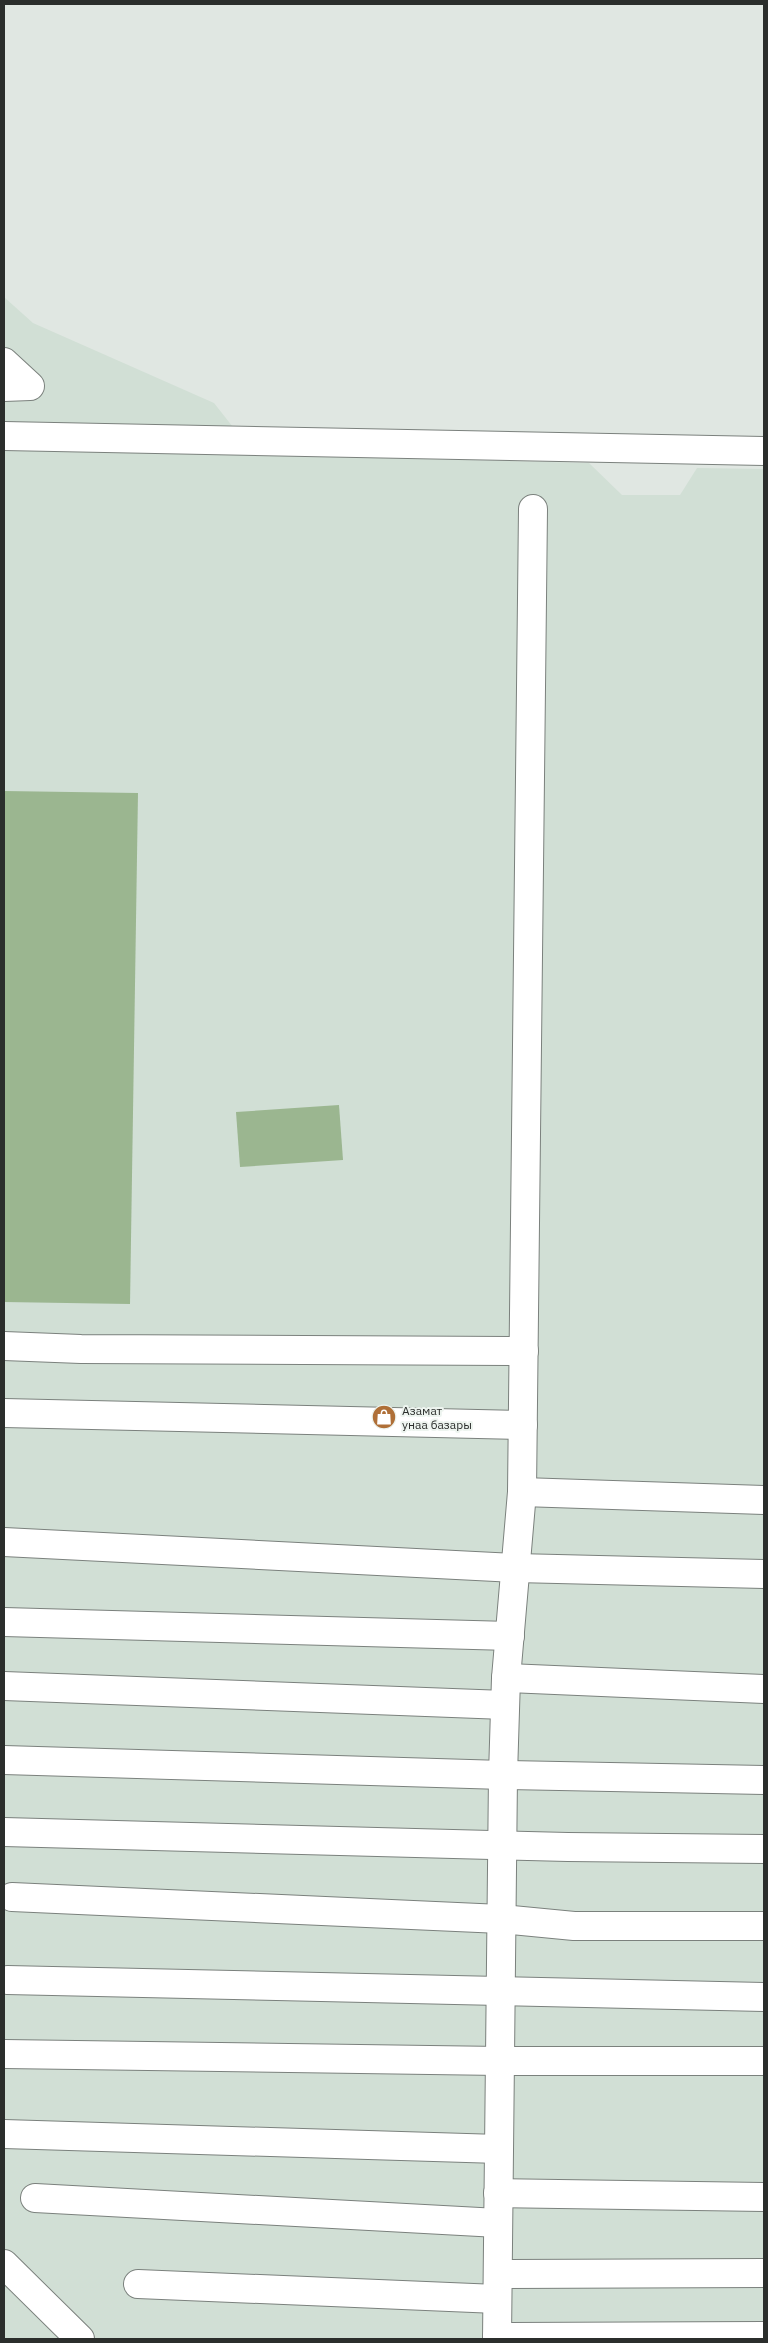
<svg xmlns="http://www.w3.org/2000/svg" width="768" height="2343" viewBox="0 0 768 2343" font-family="'IBM Plex Sans',sans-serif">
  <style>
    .built { fill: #d1dfd5 }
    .building { fill: #9bb690 }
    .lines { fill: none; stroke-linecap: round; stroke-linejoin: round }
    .minor-casing { stroke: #7b817d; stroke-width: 30 }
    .minor { stroke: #fff; stroke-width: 28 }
    .labels { text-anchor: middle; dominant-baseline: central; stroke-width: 4; stroke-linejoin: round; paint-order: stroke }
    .poi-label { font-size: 12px; fill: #2b2e2c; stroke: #edf4ef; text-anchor: start }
  </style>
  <rect width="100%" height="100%" fill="#e0e7e2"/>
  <!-- built -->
  <path class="built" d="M 4,297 L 33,323 L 214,403 L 255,455 L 589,463 L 622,495 L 680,495 L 697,468 L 764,469 L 764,2339 L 4,2339 Z"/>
  <!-- building -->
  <g class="building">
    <path d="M 4,791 L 138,793 L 130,1304 L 4,1302 Z"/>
    <path d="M 339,1105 L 343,1160 L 240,1167 L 236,1112 Z"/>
  </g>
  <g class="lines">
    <!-- minor casing -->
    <g class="minor-casing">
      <g id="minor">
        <path d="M 4,362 L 30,386 L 4,387"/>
        <path d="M 4,436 L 764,451"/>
        <path d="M 4,1346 L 81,1349 L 524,1351"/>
        <path d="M 4,1413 L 523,1425"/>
        <path d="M 522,1492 L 764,1500"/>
        <path d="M 4,1542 L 516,1568 L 764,1574"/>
        <path d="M 4,1622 L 510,1636"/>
        <path d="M 506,1678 L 764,1689"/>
        <path d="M 4,1686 L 505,1705"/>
        <path d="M 4,1760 L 503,1775 L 764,1780"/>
        <path d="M 4,1832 L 568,1847 L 764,1849"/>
        <path d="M 12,1897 L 501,1919 L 574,1926 L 764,1926"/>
        <path d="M 7,1980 L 764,1997"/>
        <path d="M 4,2054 L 500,2061 L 764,2061"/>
        <path d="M 4,2134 L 499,2149"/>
        <path d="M 498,2193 L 764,2197"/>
        <path d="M 35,2198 L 498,2223"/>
        <path d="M 4,2264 L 80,2339"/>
        <path d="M 498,2274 L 764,2273"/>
        <path d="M 138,2284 L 497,2299"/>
        <path d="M 497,2337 L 764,2336"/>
        <path d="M 497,2339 L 503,1775 L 506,1678 L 522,1492 L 533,509"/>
      </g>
    </g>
    <!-- minor -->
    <use href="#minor" class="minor"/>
  </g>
  <!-- icons -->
  <defs>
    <g id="shop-disc" transform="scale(1.25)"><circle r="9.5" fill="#af6f37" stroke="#edf4ef"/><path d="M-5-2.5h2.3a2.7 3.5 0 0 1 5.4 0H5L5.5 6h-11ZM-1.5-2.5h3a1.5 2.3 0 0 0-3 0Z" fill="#fff"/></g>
  </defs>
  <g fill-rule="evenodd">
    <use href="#shop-disc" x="384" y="1417"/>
  </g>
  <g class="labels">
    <!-- poi labels -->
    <g class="poi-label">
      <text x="402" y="1410">Азамат<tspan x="402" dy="14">унаа базары</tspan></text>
    </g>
  </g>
  <!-- border -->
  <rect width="768" height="2343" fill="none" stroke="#2b2e2c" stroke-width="10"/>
</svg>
